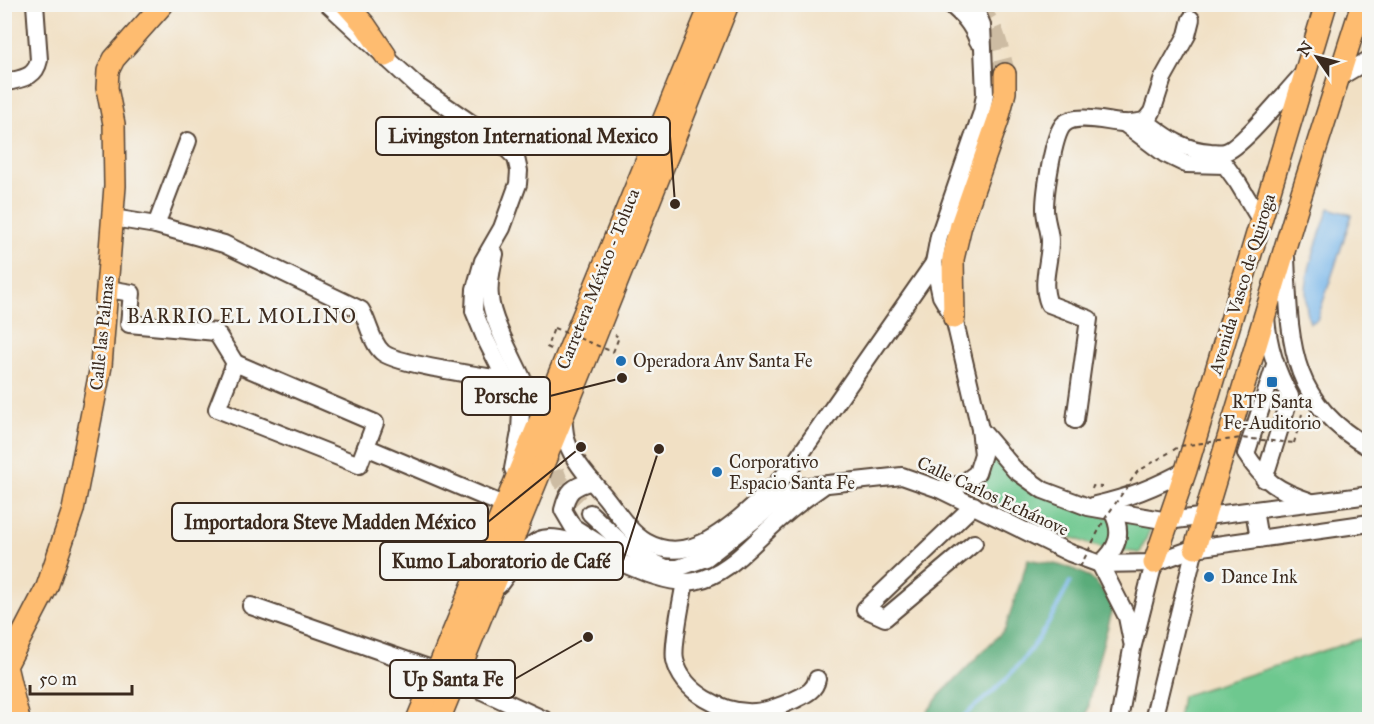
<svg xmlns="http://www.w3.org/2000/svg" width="1374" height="724" viewBox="0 0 1374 724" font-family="'IM FELL Great Primer',serif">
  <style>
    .green { fill: #6ec88f; stroke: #547956; stroke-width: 1.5 }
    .forest { fill: #5aac7a; stroke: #4a6b4c; stroke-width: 1.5 }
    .water { fill: #77b6ea; stroke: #597084; stroke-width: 1.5 }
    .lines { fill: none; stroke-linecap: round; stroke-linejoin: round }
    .stream { stroke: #77b6ea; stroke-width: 4 }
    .minor-tunnel { stroke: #cdbca3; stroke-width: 16; stroke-dasharray: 16 8; stroke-linecap: butt }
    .major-tunnel { stroke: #cdbca3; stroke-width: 21; stroke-dasharray: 21 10; stroke-linecap: butt }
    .minor-casing { stroke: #564537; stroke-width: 20 }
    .major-casing { stroke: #564537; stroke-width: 24 }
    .path { stroke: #564537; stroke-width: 2; stroke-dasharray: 4.5 4.5; stroke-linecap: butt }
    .minor { stroke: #fff; stroke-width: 16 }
    .major { stroke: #febc70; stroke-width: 21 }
    .path-bridge { stroke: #564537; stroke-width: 2; stroke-dasharray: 4.5 4.5; stroke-linecap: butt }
    .poi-dot { fill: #1f6fb2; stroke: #f6f6f2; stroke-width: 2 }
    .labels { text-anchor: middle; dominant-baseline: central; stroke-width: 5; stroke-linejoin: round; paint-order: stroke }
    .street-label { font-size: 18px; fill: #3b2a1e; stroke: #f6f6f2 }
    .poi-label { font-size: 18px; fill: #3b2a1e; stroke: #f6f6f2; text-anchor: start }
    .neighbourhood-label { font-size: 20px; letter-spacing: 1.5px; fill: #3b2a1e; stroke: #f6f6f2 }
    .leader { fill: none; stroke: #3b2a1e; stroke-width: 2 }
    .callout-dot { fill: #3b2a1e; stroke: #f6f6f2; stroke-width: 2 }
    .callout { fill: #f6f6f2; stroke: #3b2a1e; stroke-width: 2 }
    .callout-label { font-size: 20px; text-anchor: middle; font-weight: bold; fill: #3b2a1e }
  </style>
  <rect width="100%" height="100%" fill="#f6f6f2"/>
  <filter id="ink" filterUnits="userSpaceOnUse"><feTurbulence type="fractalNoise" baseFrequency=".0167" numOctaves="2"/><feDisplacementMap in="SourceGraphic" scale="12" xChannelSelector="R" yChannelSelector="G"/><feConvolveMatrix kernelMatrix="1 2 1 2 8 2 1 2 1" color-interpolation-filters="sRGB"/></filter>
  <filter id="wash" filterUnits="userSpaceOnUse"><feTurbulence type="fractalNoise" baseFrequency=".008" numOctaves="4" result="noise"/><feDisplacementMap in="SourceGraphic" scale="24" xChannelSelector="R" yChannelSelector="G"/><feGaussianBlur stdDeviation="1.35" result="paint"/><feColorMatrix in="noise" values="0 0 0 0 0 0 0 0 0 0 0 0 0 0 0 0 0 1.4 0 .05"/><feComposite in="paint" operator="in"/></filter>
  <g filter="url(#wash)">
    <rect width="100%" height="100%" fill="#f1e0c4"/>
    <!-- green -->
    <g class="green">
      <path d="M 993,458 L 1094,515 L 1152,525 L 1140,553 L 1101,548 L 1062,534 L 1002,508 L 969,487 Z"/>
      <path d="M 1360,639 L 1369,639 L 1369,719 L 1178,719 L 1182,696 Z"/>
    </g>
    <!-- forest -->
    <path class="forest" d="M 1028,559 C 1070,568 1092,566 1113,608 L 1097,665 L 1086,719 L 922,719 L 939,696 L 1005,629 Z"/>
    <!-- water -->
    <path class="water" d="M 1329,208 L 1352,215 L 1317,320 L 1310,323 C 1297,285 1317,244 1329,208 Z"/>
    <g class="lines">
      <!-- stream -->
      <path class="stream" d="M 960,720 C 972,707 987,698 999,686 C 1030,656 1051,621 1070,582"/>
    </g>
  </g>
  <g filter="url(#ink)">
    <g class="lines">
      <!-- minor-tunnel -->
      <path class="minor-tunnel" d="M 523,380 L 560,481 L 590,513"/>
      <!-- major-tunnel -->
      <path class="major-tunnel" d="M 973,6 C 995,21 998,50 1005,74"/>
      <!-- minor casing -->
      <g class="minor-casing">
        <g id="minor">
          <path d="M 328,4 L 417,86 L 503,145 L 516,158 L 519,171 L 518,184 L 502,228 L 483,261 L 475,289 L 474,311 L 485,338 L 521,410 L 520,432 L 513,469"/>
          <path d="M 950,4 C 963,15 972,24 978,41"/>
          <path d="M 1338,78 L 1370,59"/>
          <path d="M 4,83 C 21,78 35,79 39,60 L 35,4"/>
          <path d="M 1124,123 L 1165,154 L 1186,164 L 1225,165 L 1238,183 L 1261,221"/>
          <path d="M 1142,129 L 1145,121 L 1152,112 L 1163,78 L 1187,35 L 1191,19"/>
          <path d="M 113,218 L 156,225 L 224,244 L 361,310 C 369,323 371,342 382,352 C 394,364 483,376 506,380"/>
          <path d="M 156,225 L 188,141"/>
          <path d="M 495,254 C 492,268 488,283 490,297 C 491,319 513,358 523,380"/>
          <path d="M 1286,258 C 1290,342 1288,401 1370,448"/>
          <path d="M 108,289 L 132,293 L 129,324 L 216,332 L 235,363"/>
          <path d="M 235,363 L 375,423 L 359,465 L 217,409 Z"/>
          <path d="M 1275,365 L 1246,454 C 1263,481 1279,491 1309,501"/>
          <path d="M 563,415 C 564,424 564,434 567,442 C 574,463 593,482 606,498 C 618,513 630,533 646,542 C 683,563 717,537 744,514 C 762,498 778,484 793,465 L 934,263"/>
          <path d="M 1075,420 L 1089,319 L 1049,304 C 1040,283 1050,263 1050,241 C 1050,231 1045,220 1045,209 C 1045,194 1053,134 1064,124 C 1076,113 1107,122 1122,123 C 1130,124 1138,122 1145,121 C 1168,138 1182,150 1211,152 C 1215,152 1221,153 1225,152 C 1242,148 1289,88 1304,73"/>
          <path d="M 980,429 L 1015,470 L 1043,490 L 1088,507 L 1168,521 L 1370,495"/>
          <path d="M 366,447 L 506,506 L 507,497"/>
          <path d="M 1264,479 L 1290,396 C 1276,371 1268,346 1266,317"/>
          <path d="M 592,481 C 572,487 568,490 563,510 L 573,527 L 606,548"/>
          <path d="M 939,489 L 962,484 L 977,473 L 983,454 L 980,429 L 954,318 L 941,296 L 934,263 L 939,236 L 982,112 L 985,94 L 982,25 L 973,4"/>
          <path d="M 1095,505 C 1128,498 1156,487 1186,470"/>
          <path d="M 1254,510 L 1259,539"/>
          <path d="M 1112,511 C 1124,533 1118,549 1100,564 L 1127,617 L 1132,642"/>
          <path d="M 590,513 L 623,544 L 646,559 L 666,568 L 678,568 L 706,558 L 772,506 L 800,487 L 902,476 L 939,489 L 1070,553 L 1100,564 L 1154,563 L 1195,548 L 1370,523"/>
          <path d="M 974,543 L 885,618 L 865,609 L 974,505"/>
          <path d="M 685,582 C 682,599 672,646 675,660 C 682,692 723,714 755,712 C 769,711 781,706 794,700 C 804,695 815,691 817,679"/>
          <path d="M 499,585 C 509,572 525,546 539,540 C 572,526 649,590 695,581 C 726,575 747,549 769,529 C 786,513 804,499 823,486"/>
          <path d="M 251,606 L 437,671"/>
          <path d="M 456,679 L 545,720"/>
          <path d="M 1119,720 L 1132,649 L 1154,563"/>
          <path d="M 1153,720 L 1195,548"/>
        </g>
      </g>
      <!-- major casing -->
      <g class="major-casing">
        <g id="major">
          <path d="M 346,4 L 365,25 L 386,56"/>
          <path d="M 954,318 L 953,259 L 961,225 L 998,120 L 1005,92 L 1005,74"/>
          <path d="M 1195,548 L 1297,208 L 1362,4"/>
          <path d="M 1154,563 L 1186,470 L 1326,4"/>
          <path d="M 19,720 L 6,666 L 47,587 L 73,510 L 101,366 L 115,186 L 114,124 L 107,88 L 108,71 L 114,59 L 163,4"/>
          <path d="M 417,720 L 711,4"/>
          <path d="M 439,720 L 594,340 L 728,4"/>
        </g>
      </g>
      <!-- path -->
      <g class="path">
        <path d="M 551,349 L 547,347 L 554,328"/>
        <path d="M 613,352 L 619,337 L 615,335"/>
        <path d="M 1294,443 L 1302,414"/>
        <path d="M 1092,489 L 1093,486 L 1102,487"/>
      </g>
      <!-- minor -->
      <use href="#minor" class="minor"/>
      <!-- major -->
      <use href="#major" class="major"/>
      <!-- path-bridge -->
      <g class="path-bridge">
        <path d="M 554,328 L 613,352"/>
        <path d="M 1080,567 L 1104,520 L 1137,472 L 1180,446 L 1241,438 L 1294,443"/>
      </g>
    </g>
  </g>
  <!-- markers -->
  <g class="poi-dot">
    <circle cx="621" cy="361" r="6"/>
    <rect x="1266" y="376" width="12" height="12" rx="3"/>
    <circle cx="717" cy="472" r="6"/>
    <circle cx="1209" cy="577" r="6"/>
  </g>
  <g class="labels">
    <!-- street labels -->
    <g class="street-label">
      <text transform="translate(598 279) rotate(-68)">Carretera México - Toluca</text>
      <text transform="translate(1242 284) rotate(-73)">Avenida Vasco de Quiroga</text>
      <text transform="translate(102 333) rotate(-84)">Calle las Palmas</text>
      <text transform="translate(993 496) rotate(25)">Calle Carlos Echánove</text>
    </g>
    <!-- poi labels -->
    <g class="poi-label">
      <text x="633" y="361">Operadora Anv Santa Fe</text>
      <text x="1272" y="402" text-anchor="middle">RTP Santa<tspan x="1272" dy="21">Fe-Auditorio</tspan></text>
      <text x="729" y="462">Corporativo<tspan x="729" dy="21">Espacio Santa Fe</tspan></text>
      <text x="1221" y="577">Dance Ink</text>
    </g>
    <!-- neighbourhood labels -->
    <g class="neighbourhood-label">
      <text x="242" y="316">BARRIO EL MOLINO</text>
    </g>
  </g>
  <!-- callouts -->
  <path class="leader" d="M675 204L670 136M622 378L550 396M581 447L488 522M659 449L623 561M588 637L515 679"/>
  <g class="callout-dot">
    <circle cx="675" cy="204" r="6"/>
    <circle cx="622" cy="378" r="6"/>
    <circle cx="581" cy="447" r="6"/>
    <circle cx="659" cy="449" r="6"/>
    <circle cx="588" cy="637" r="6"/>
  </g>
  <g class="callout">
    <rect x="376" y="117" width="294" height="38" rx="6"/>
    <rect x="462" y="377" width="88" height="38" rx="6"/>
    <rect x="172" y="503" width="316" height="38" rx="6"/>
    <rect x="380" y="542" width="243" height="38" rx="6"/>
    <rect x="390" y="660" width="125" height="38" rx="6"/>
  </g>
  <g class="callout-label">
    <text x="523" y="143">Livingston International Mexico</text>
    <text x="506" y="403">Porsche</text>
    <text x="330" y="529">Importadora Steve Madden México</text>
    <text x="501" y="568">Kumo Laboratorio de Café</text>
    <text x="453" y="686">Up Santa Fe</text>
  </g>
  <!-- margin -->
  <rect width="1374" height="724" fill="none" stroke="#f6f6f2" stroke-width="24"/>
  <!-- north arrow -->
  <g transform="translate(1317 57) rotate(305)" stroke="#f6f6f2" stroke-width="4.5" paint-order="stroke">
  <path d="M0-4.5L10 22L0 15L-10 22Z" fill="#3b2a1e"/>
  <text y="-9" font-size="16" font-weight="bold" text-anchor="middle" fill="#3b2a1e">N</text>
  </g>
  <!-- scale -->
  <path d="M30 685v9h102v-9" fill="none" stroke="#3b2a1e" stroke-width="3"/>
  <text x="39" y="685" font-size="18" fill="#3b2a1e" stroke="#f6f6f2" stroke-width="4.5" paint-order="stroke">50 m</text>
</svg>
